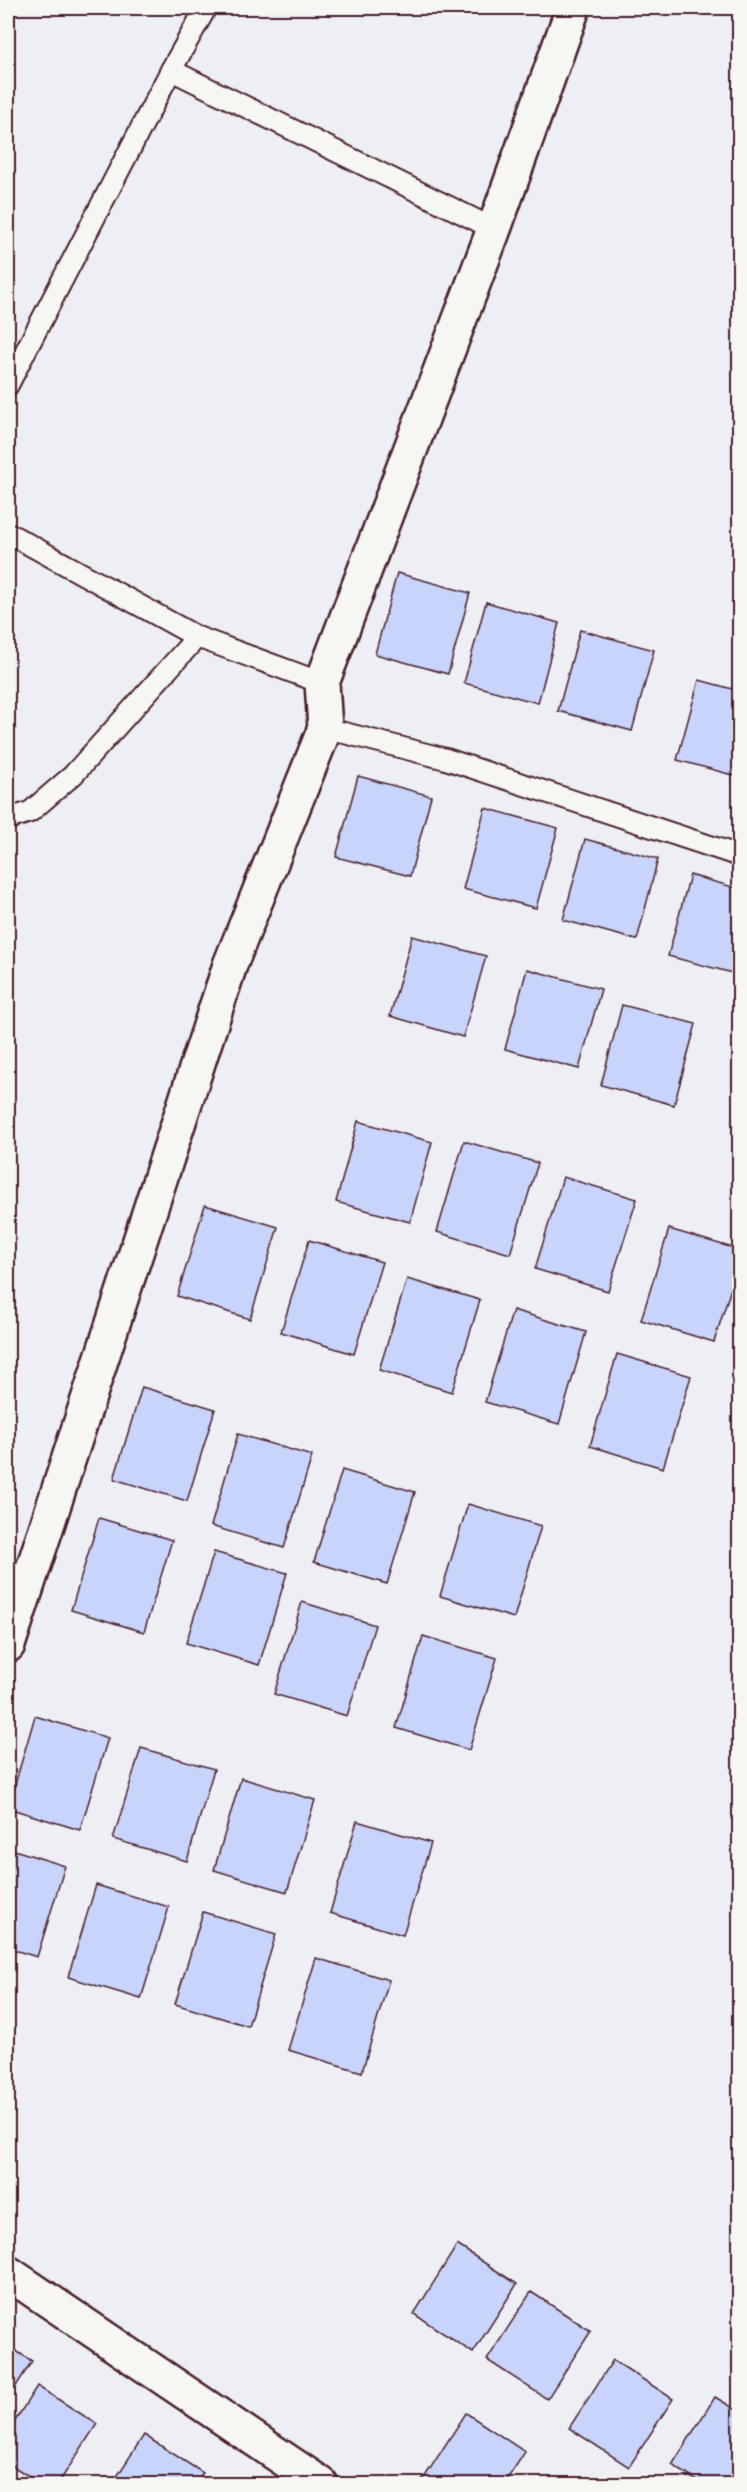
<svg xmlns="http://www.w3.org/2000/svg" width="747" height="2492" viewBox="0 0 747 2492" font-family="Sriracha,sans-serif">
  <style>
    .building { fill: #c8d4fb; stroke: #4a1f2b; stroke-width: 1.5 }
    .lines { fill: none; stroke-linecap: round; stroke-linejoin: round }
    .lane-casing { stroke: #4a1f2b; stroke-width: 24 }
    .street-casing { stroke: #4a1f2b; stroke-width: 38 }
    .lane { stroke: #f6f6f2; stroke-width: 20 }
    .street { stroke: #f6f6f2; stroke-width: 33 }
  </style>
  <rect width="100%" height="100%" fill="#edeff4"/>
  <filter id="ink" filterUnits="userSpaceOnUse"><feTurbulence type="fractalNoise" baseFrequency=".0167" numOctaves="2"/><feDisplacementMap in="SourceGraphic" scale="12" xChannelSelector="R" yChannelSelector="G"/><feConvolveMatrix kernelMatrix="1 2 1 2 8 2 1 2 1" color-interpolation-filters="sRGB"/></filter>
  <g filter="url(#ink)">
    <!-- building -->
    <g class="building">
      <path d="M 397,573 L 470,593 L 448,674 L 375,654 Z"/>
      <path d="M 486,602 L 559,623 L 538,703 L 464,683 Z"/>
      <path d="M 580,630 L 654,650 L 632,731 L 558,711 Z"/>
      <path d="M 699,680 L 740,691 L 740,777 L 677,760 Z"/>
      <path d="M 358,776 L 431,796 L 410,876 L 336,857 Z"/>
      <path d="M 485,808 L 558,828 L 536,908 L 463,889 Z"/>
      <path d="M 585,839 L 658,859 L 637,940 L 563,920 Z"/>
      <path d="M 690,875 L 740,889 L 740,975 L 668,956 Z"/>
      <path d="M 412,936 L 486,956 L 463,1037 L 390,1016 Z"/>
      <path d="M 527,969 L 601,989 L 579,1069 L 505,1049 Z"/>
      <path d="M 622,1005 L 696,1024 L 674,1105 L 601,1085 Z"/>
      <path d="M 358,1121 L 432,1142 L 410,1222 L 336,1202 Z"/>
      <path d="M 464,1141 L 538,1163 L 510,1254 L 437,1232 Z"/>
      <path d="M 563,1177 L 637,1199 L 608,1291 L 535,1269 Z"/>
      <path d="M 205,1205 L 278,1227 L 250,1319 L 177,1296 Z"/>
      <path d="M 669,1229 L 740,1250 L 740,1260 L 714,1342 L 641,1320 Z"/>
      <path d="M 309,1240 L 382,1262 L 354,1354 L 281,1332 Z"/>
      <path d="M 407,1279 L 480,1300 L 452,1392 L 379,1370 Z"/>
      <path d="M 513,1310 L 586,1332 L 559,1424 L 485,1402 Z"/>
      <path d="M 617,1354 L 691,1376 L 663,1468 L 590,1446 Z"/>
      <path d="M 142,1387 L 215,1409 L 187,1501 L 114,1479 Z"/>
      <path d="M 238,1434 L 312,1456 L 284,1548 L 211,1526 Z"/>
      <path d="M 342,1470 L 415,1492 L 387,1584 L 314,1562 Z"/>
      <path d="M 468,1504 L 541,1526 L 514,1618 L 440,1596 Z"/>
      <path d="M 99,1518 L 172,1540 L 144,1632 L 71,1610 Z"/>
      <path d="M 214,1552 L 287,1573 L 259,1665 L 186,1643 Z"/>
      <path d="M 302,1602 L 375,1625 L 347,1716 L 274,1694 Z"/>
      <path d="M 423,1636 L 497,1658 L 469,1750 L 396,1728 Z"/>
      <path d="M 35,1716 L 108,1738 L 80,1830 L 8,1808 Z"/>
      <path d="M 141,1748 L 214,1769 L 187,1861 L 113,1839 Z"/>
      <path d="M 241,1778 L 315,1800 L 287,1892 L 214,1870 Z"/>
      <path d="M 357,1821 L 431,1843 L 403,1935 L 330,1913 Z"/>
      <path d="M 8,1848 L 65,1866 L 37,1957 L 8,1948 Z"/>
      <path d="M 96,1885 L 169,1907 L 141,1999 L 68,1977 Z"/>
      <path d="M 203,1912 L 276,1934 L 248,2026 L 175,2004 Z"/>
      <path d="M 316,1958 L 389,1980 L 362,2072 L 288,2050 Z"/>
      <path d="M 457,2245 L 517,2284 L 473,2353 L 414,2314 Z"/>
      <path d="M 531,2292 L 591,2331 L 547,2399 L 487,2360 Z"/>
      <path d="M 8,2346 L 32,2361 L 8,2399 Z"/>
      <path d="M 613,2360 L 673,2399 L 629,2467 L 569,2428 Z"/>
      <path d="M 37,2386 L 97,2424 L 58,2484 L 41,2484 L 8,2463 L 8,2432 Z"/>
      <path d="M 715,2397 L 740,2412 L 740,2484 L 702,2484 L 672,2465 Z"/>
      <path d="M 466,2413 L 525,2452 L 504,2484 L 426,2484 L 422,2481 Z"/>
      <path d="M 144,2435 L 203,2473 L 196,2484 L 112,2484 Z"/>
    </g>
    <g class="lines">
      <!-- lane casing -->
      <g class="lane-casing">
        <g id="lane">
          <path d="M 171,70 L 494,229"/>
          <path d="M 8,385 L 171,70 L 206,8"/>
          <path d="M 8,533 L 197,637 L 322,683"/>
          <path d="M 325,728 L 446,759 L 740,856"/>
          <path d="M 8,819 L 30,812 L 73,775 L 197,637"/>
          <path d="M 8,1570 L 31,1580"/>
        </g>
      </g>
      <!-- street casing -->
      <g class="street-casing">
        <g id="street">
          <path d="M 8,1645 L 230,965 L 325,728 L 322,683 L 494,229 L 573,8"/>
          <path d="M 8,2273 L 321,2484"/>
        </g>
      </g>
      <!-- lane -->
      <use href="#lane" class="lane"/>
      <!-- street -->
      <use href="#street" class="street"/>
    </g>
  </g>
  <!-- margin -->
  <rect width="747" height="2492" fill="none" stroke="#f6f6f2" stroke-width="30"/>
  <rect x="15" y="15" width="717" height="2462" fill="none" stroke="#4a1f2b" stroke-width="2" filter="url(#ink)"/>
</svg>
